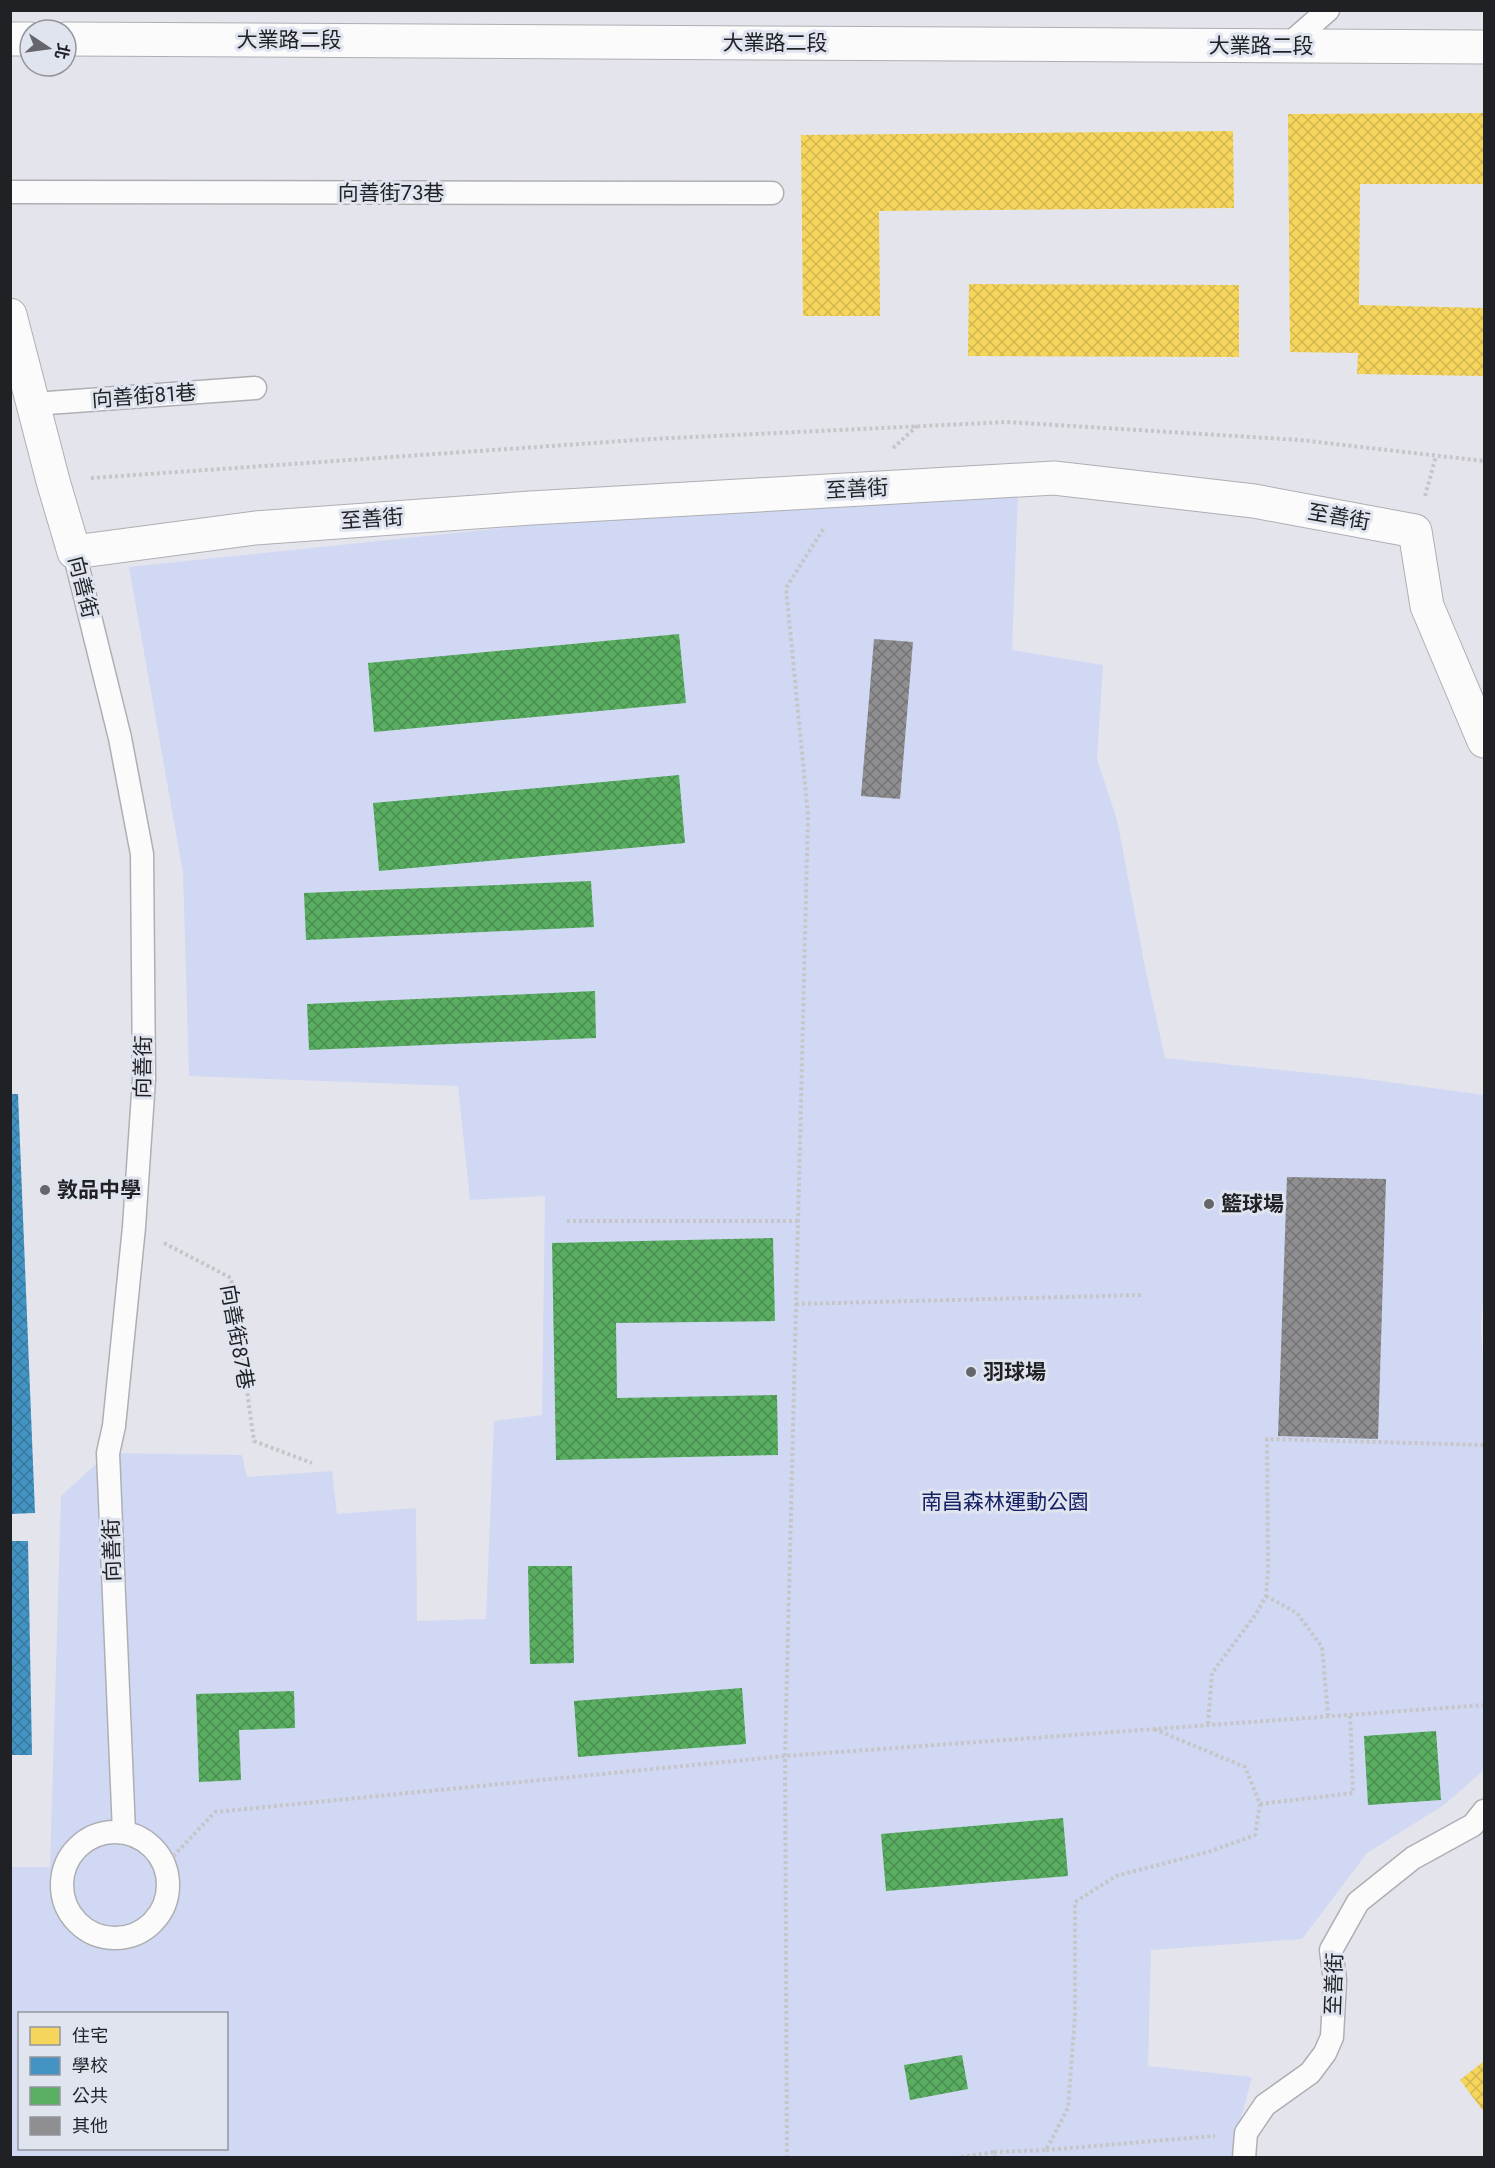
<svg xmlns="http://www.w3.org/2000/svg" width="1495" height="2168" viewBox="0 0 1495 2168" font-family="Jost,'Noto Sans TC',sans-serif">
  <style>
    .green { fill: #d0d8f3; fill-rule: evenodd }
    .homes { fill: url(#homes-cross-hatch) }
    .schools { fill: url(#schools-cross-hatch) }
    .public { fill: url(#public-cross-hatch) }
    .building { fill: url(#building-cross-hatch) }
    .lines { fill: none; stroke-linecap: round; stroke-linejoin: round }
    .lane-casing { stroke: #aeafb3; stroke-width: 25 }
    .street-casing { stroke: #aeafb3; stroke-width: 35 }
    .path { stroke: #c6c6c9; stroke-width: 4; stroke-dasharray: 3 3; stroke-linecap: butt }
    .lane { stroke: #fbfbfc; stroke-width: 22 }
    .street { stroke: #fbfbfc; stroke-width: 33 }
    .poi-dot { fill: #64666b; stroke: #e0e4ef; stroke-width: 2 }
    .labels { text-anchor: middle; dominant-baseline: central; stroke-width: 6; stroke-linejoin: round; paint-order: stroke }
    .street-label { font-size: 21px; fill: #1f2125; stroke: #e0e4ef }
    .poi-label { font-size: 21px; font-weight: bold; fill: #1f2125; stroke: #e0e4ef; text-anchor: start }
    .park-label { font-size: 21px; fill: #162166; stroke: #e0e4ef }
  </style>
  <defs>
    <pattern id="homes-cross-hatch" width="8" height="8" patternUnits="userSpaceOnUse" patternTransform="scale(1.5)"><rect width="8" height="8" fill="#f6d55c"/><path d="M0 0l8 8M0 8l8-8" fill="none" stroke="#d2b750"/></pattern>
    <pattern id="schools-cross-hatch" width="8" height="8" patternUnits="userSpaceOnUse" patternTransform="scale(1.5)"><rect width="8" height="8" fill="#4393c3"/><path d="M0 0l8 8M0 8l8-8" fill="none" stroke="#37789e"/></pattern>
    <pattern id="public-cross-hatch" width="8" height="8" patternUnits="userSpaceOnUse" patternTransform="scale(1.5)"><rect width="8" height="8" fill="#5aae61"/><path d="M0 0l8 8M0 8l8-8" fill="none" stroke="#4a8d50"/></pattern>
    <pattern id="building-cross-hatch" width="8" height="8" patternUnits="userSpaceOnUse" patternTransform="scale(1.5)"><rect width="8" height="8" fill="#8f8e91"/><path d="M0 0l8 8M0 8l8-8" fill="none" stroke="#747476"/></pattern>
  </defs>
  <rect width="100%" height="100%" fill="#e4e5ec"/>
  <!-- green -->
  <path class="green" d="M 1018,493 L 1012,650 L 1103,665 L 1097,759 L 1117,820 L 1145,967 L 1165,1058 L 1359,1078 L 1484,1095 L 1484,1284 L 1481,1326 L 1484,1382 L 1484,1770 L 1444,1805 L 1367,1853 L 1302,1939 L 1151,1950 L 1148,2066 L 1252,2077 L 1236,2137 L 1235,2157 L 11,2157 L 10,1867 L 50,1867 L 61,1496 L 108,1453 L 242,1455 L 247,1477 L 332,1471 L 337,1514 L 416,1508 L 417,1621 L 486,1619 L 494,1421 L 542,1415 L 545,1196 L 470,1200 L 458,1086 L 189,1076 L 183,873 L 129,567 L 531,525 ZM 20,2014 L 226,2014 L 226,2148 L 20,2148 Z"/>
  <!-- homes -->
  <g class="homes">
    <path d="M 1484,113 L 1484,184 L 1360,184 L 1359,305 L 1484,308 L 1484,376 L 1357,374 L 1358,353 L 1290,352 L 1288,114 Z"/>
    <path d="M 1233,131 L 1234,208 L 879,211 L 880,316 L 803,316 L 801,135 Z"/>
    <path d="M 969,284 L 1239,285 L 1239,357 L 968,356 Z"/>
    <path d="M 1484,2061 L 1484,2112 L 1460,2080 Z"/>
  </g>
  <!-- schools -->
  <g class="schools">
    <path d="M 10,1094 L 18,1094 L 35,1513 L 10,1514 Z"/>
    <path d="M 10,1541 L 28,1541 L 32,1755 L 10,1755 Z"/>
  </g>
  <!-- public -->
  <g class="public">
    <path d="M 679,634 L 686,703 L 374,732 L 368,663 Z"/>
    <path d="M 679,775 L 685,843 L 379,871 L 373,803 Z"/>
    <path d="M 591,881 L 594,927 L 306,940 L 304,893 Z"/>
    <path d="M 595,991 L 596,1038 L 309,1050 L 307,1004 Z"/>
    <path d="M 773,1238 L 775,1321 L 616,1323 L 617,1398 L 777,1395 L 778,1455 L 556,1460 L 552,1243 Z"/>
    <path d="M 528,1566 L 572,1566 L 574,1663 L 530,1664 Z"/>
    <path d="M 742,1688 L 746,1744 L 578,1757 L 574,1701 Z"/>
    <path d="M 294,1691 L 295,1728 L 239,1730 L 241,1780 L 199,1782 L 196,1694 Z"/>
    <path d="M 1436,1731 L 1441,1800 L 1368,1805 L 1364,1736 Z"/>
    <path d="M 1063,1818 L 1068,1876 L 886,1891 L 881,1834 Z"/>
    <path d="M 962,2055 L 968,2089 L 910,2100 L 904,2065 Z"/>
  </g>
  <!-- building -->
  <g class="building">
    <path d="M 874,639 L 913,642 L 900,799 L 861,796 Z"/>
    <path d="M 1287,1177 L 1386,1179 L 1378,1439 L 1278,1436 Z"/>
  </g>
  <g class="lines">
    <!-- lane casing -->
    <g class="lane-casing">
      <g id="lane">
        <path d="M 1287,46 L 1328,10"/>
        <path d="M 10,192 L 772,193"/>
        <path d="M 34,404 L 255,388"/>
        <path d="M 74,552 L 120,738 L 142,854 L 144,1079 L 134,1227 L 114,1426 L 108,1453 L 124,1832"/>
        <circle cx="115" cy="1885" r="53"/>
        <path d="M 1244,2158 L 1246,2133 L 1265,2105 L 1310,2073 L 1325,2053 L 1332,2037 L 1335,1980 L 1331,1950 L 1358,1902 L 1413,1858 L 1473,1825 L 1484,1811"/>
      </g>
    </g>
    <!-- street casing -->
    <g class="street-casing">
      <g id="street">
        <path d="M 10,39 L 30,39"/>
        <path d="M 66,39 L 1484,47"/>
        <path d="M 10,315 L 53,481 L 74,552 L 255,528 L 531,508 L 1054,478 L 1254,501 L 1415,531 L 1427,606 L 1484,741"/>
      </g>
    </g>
    <!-- path -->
    <g class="path">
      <path d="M 893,448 L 917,426"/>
      <path d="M 91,478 L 651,439 L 1007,422 L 1300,440 L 1484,461"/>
      <path d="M 1425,496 L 1436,456"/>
      <path d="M 567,1221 L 799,1221"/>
      <path d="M 164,1243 L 231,1278 L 254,1441 L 312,1463"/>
      <path d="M 796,1304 L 1143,1295"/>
      <path d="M 1266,1596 L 1297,1613 L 1322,1647 L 1328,1716"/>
      <path d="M 1208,1724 L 1212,1673 L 1256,1614 L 1266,1596 L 1268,1570 L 1267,1439 L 1484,1445"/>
      <path d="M 1260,1804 L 1353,1793 L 1350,1715"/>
      <path d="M 165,1865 L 215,1812 L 785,1756 L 1484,1705"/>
      <path d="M 1046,2150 L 1215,2136"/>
      <path d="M 787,2158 L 785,1756 L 808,815 L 786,588 L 824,528"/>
      <path d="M 955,2158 L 994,2152"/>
      <path d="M 995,2158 L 994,2152 L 1046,2150 L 1068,2108 L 1075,2016 L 1075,1902 L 1116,1876 L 1208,1852 L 1255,1835 L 1260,1804 L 1245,1767 L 1154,1729"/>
    </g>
    <!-- lane -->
    <use href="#lane" class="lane"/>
    <!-- street -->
    <use href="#street" class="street"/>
  </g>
  <!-- markers -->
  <g class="poi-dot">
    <circle cx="45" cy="1190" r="6"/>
    <circle cx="1209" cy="1204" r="6"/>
    <circle cx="971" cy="1372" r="6"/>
  </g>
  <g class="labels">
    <!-- street labels -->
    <g class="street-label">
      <text x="289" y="40">大業路二段</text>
      <text x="775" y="43">大業路二段</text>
      <text x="1261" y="46">大業路二段</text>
      <text x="391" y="193">向善街73巷</text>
      <text transform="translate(144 396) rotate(-4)">向善街81巷</text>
      <text transform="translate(857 489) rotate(-3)">至善街</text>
      <text transform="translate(1339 517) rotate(10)">至善街</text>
      <text transform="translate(372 519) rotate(-4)">至善街</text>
      <text transform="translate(83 587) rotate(76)">向善街</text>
      <text transform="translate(143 1067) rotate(-89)">向善街</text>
      <text transform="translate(237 1337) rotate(80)">向善街87巷</text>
      <text transform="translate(112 1550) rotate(-92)">向善街</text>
      <text transform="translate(1334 1984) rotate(-88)">至善街</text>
    </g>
    <!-- poi labels -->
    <g class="poi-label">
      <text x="57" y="1190">敦品中學</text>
      <text x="1221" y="1204">籃球場</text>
      <text x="983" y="1372">羽球場</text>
    </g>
    <!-- park labels -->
    <g class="park-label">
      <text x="1005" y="1502">南昌森林運動公園</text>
    </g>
  </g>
  <!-- border -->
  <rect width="1495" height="2168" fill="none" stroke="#1f2125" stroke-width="24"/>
  <!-- legend -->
  <rect x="18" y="2012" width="210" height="138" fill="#e0e4ef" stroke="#93969e" stroke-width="1.5"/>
  <rect x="30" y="2027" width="30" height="18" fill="#f6d55c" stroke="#93969e" stroke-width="1.5"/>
  <text x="72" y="2042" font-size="18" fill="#1f2125">住宅</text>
  <rect x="30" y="2057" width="30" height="18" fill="#4393c3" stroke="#93969e" stroke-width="1.5"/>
  <text x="72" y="2072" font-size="18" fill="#1f2125">學校</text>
  <rect x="30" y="2087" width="30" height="18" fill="#5aae61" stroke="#93969e" stroke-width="1.5"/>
  <text x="72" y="2102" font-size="18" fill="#1f2125">公共</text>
  <rect x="30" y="2117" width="30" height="18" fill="#8f8e91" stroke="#93969e" stroke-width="1.5"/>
  <text x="72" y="2132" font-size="18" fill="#1f2125">其他</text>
  <!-- north arrow -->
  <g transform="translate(48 48) rotate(103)"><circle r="28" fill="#e0e4ef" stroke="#93969e" stroke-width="1.5"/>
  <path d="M0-4.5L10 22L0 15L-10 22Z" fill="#64666b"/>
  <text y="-9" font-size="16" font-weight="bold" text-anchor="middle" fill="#1f2125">北</text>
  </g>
</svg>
